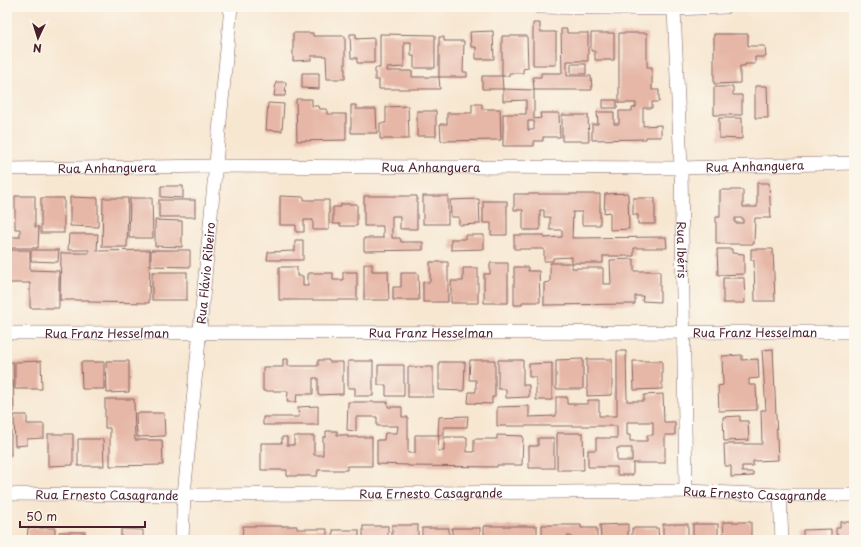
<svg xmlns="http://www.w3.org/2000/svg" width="861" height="547" viewBox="0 0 861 547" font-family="'Playpen Sans',sans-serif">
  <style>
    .building { fill: #e6b6a6; fill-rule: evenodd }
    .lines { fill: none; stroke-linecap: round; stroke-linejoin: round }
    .street-casing { stroke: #876565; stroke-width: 14 }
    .street { stroke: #fff; stroke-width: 13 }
    .labels { text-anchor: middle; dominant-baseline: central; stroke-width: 4; stroke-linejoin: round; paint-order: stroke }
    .street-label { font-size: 12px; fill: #4a1f2b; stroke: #fbf7ec }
  </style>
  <rect width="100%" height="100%" fill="#fbf7ec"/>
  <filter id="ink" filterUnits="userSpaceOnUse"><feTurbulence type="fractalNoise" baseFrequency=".025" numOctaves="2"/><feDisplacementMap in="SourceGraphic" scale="8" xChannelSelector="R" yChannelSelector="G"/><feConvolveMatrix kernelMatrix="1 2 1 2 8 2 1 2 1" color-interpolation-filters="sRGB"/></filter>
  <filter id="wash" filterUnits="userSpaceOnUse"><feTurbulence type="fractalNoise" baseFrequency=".012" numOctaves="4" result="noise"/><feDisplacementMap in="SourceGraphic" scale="16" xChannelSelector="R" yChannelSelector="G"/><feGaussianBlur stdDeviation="0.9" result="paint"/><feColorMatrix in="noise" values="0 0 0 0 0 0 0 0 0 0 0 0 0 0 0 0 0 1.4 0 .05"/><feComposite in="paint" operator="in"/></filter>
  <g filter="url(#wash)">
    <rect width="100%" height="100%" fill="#f7e7d1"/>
    <g id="blocks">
      <!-- building -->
      <g class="building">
        <path d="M 533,23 L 540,23 L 540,32 L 556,32 L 556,65 L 533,65 Z"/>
        <path d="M 561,29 L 567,29 L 567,33 L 588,33 L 588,61 L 567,61 L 567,76 L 591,76 L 592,90 L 534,90 L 534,119 L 541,118 L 540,113 L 559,113 L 560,137 L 543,137 L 543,141 L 534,141 L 534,146 L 503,146 L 503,114 L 526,114 L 526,100 L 503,101 L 503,89 L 534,90 L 533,77 L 541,77 L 541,73 L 562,73 ZM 528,121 L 534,121 L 534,130 L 528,130 Z"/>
        <path d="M 493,31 L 494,59 L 476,59 L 476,47 L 471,47 L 470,32 Z"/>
        <path d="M 293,33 L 313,33 L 313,36 L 345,36 L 345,79 L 327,79 L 326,56 L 311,56 L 311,60 L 293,61 Z"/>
        <path d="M 591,33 L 614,33 L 614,60 L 595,60 L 595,51 L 591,51 Z"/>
        <path d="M 619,33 L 647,33 L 647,67 L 652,67 L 652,90 L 659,90 L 659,102 L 652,102 L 652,108 L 643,108 L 643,126 L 661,125 L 661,137 L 646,137 L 646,139 L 592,140 L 592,124 L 598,124 L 597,112 L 614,112 L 614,124 L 619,124 L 619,111 L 632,111 L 632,108 L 636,107 L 636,103 L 619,103 Z"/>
        <path d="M 350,34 L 356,34 L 356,39 L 374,38 L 374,63 L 357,63 L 357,58 L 351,58 Z"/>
        <path d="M 380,34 L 435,35 L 435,68 L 414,68 L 414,56 L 411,56 L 411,42 L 404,42 L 404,67 L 387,68 L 387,71 L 412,71 L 412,77 L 439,77 L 439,37 L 444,37 L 444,41 L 464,41 L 463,72 L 467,72 L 467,77 L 439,77 L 440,89 L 379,89 L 379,80 L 375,80 L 375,68 L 380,68 Z"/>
        <path d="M 714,34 L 748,34 L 748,46 L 765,46 L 766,57 L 755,57 L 755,64 L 745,64 L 745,66 L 740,66 L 740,83 L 714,84 Z"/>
        <path d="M 502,36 L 527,36 L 528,68 L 523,69 L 523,73 L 509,73 L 509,76 L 502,76 Z"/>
        <rect x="571" y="64" width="15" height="10"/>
        <path d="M 302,73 L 319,73 L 319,89 L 302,88 Z"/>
        <path d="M 482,76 L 502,76 L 503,89 L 482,89 Z"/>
        <path d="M 276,82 L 286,82 L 285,96 L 274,96 Z"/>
        <path d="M 755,86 L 767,86 L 768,118 L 755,118 Z"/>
        <path d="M 714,87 L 733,87 L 733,95 L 742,95 L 742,115 L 714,115 Z"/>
        <path d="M 296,99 L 312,99 L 312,106 L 319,106 L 320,109 L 327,109 L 327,114 L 346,114 L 346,140 L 297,141 Z"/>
        <rect x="603" y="100" width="14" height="8"/>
        <path d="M 268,103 L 284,104 L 282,131 L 266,130 Z"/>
        <path d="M 472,104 L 482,104 L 482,109 L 500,109 L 501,140 L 441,141 L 440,124 L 447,124 L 447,113 L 472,113 Z"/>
        <path d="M 351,105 L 356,105 L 356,109 L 376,109 L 377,133 L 351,133 Z"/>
        <path d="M 408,106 L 409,139 L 380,139 L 380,123 L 386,123 L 386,107 Z"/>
        <rect x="417" y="111" width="19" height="25"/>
        <path d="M 562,115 L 588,115 L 589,141 L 562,141 Z"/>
        <path d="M 719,118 L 742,118 L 742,139 L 719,138 Z"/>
        <path d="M 757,183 L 769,183 L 771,218 L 755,218 L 754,244 L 716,244 L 716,217 L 720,217 L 720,190 L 743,190 L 743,207 L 757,207 ZM 735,218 L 743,218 L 743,223 L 735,223 Z"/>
        <path d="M 161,186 L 183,186 L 183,198 L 161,197 Z"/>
        <path d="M 628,193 L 629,229 L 610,230 L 610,212 L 604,213 L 605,194 Z"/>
        <path d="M 514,194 L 600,194 L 600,225 L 582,225 L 582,212 L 573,212 L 572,238 L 666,237 L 667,248 L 634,248 L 634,256 L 603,256 L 603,263 L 572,263 L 572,268 L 603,268 L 603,284 L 611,284 L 610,260 L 634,259 L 634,271 L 660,271 L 660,302 L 642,301 L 643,296 L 635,296 L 635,304 L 544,305 L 544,283 L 550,282 L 550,263 L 572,263 L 572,257 L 553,258 L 553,261 L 544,261 L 544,249 L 514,249 L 514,235 L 544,235 L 544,238 L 562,237 L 562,230 L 550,230 L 550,217 L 544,217 L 544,210 L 540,210 L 540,230 L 523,230 L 523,210 L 514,210 Z"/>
        <path d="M 15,196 L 35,196 L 35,227 L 39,227 L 38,248 L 8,248 L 8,237 L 20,237 L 20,229 L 15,229 Z"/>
        <path d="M 280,196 L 304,197 L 304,200 L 329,200 L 329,230 L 313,230 L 313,220 L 304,220 L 304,232 L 296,232 L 296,225 L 280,225 Z"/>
        <path d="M 364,196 L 417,196 L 417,229 L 400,229 L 400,216 L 392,216 L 392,238 L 400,238 L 401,242 L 423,242 L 423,250 L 364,251 L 364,238 L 383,238 L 383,226 L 364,226 Z"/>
        <rect x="423" y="196" width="25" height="28"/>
        <path d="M 70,197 L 98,198 L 98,227 L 70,226 Z"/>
        <rect x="41" y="198" width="23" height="35"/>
        <path d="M 103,198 L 128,198 L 127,247 L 102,247 Z"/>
        <path d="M 130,198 L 152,198 L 153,238 L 129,238 Z"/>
        <path d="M 633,198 L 655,198 L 655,224 L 638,224 L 638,215 L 633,215 Z"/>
        <path d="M 479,199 L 480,224 L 459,225 L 459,217 L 451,217 L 450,200 Z"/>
        <rect x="159" y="200" width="36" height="17"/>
        <path d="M 483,201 L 507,201 L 507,235 L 491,235 L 491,223 L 483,223 Z"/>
        <path d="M 341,204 L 357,204 L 357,226 L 340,226 L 340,224 L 333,224 L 333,207 L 341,207 Z"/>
        <path d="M 155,220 L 182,221 L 182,247 L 155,246 Z"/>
        <path d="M 69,234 L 98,234 L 97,251 L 150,250 L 149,303 L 89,302 L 89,300 L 60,300 L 61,253 L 89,253 L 89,250 L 68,250 Z"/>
        <path d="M 465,235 L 484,235 L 484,249 L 451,250 L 451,239 L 465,239 Z"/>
        <path d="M 295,240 L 303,240 L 303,260 L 267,260 L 268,252 L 295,251 Z"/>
        <path d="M 717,249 L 732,249 L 732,253 L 744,254 L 744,274 L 718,275 Z"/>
        <path d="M 751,249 L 773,249 L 775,301 L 755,301 L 754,260 L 751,260 Z"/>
        <path d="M 7,250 L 30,250 L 30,270 L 59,271 L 59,308 L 30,308 L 30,283 L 7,283 Z"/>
        <path d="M 31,250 L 59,250 L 58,262 L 31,261 Z"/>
        <path d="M 151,250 L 190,250 L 190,267 L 151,266 Z"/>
        <path d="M 430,262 L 448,262 L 448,302 L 423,302 L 423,282 L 430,282 Z"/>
        <path d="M 490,263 L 508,263 L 508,303 L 484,303 L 484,274 L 490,274 Z"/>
        <path d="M 364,264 L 372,264 L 372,271 L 388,271 L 389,300 L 364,300 Z"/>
        <path d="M 279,267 L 297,267 L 297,276 L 303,276 L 303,286 L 308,286 L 308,273 L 333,273 L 333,280 L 343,280 L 343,272 L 357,272 L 357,300 L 279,300 Z"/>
        <path d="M 514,267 L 528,267 L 528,271 L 539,271 L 540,302 L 522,302 L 522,305 L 514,305 Z"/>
        <path d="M 463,268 L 478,268 L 478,303 L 451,303 L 451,281 L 463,281 Z"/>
        <rect x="152" y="272" width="35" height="28"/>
        <path d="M 401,273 L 418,273 L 419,300 L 393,300 L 393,287 L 401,287 Z"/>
        <path d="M 723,278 L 744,278 L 745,303 L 723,303 Z"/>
        <path d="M 773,349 L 778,460 L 753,461 L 753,466 L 742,466 L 742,472 L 753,472 L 753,476 L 731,477 L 731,466 L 725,466 L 724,444 L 762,444 L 761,410 L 766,410 L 762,350 Z"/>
        <path d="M 617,351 L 626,351 L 627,401 L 644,401 L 644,395 L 663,394 L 664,422 L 675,422 L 675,435 L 665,435 L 665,463 L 633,463 L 633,475 L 617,475 L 617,467 L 588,467 L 588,450 L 596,450 L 596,438 L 617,438 L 617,426 L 497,426 L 497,407 L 529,406 L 529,417 L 556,416 L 556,397 L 567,397 L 567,404 L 588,404 L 588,400 L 599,400 L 599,416 L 617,416 ZM 627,422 L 653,422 L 653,435 L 647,435 L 647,441 L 630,441 L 630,435 L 627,435 ZM 617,448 L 632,448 L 632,461 L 617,461 Z"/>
        <path d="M 742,355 L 742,360 L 758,359 L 759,378 L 749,379 L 749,385 L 756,385 L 757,410 L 719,411 L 718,386 L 723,385 L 722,356 Z"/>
        <path d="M 283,359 L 288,359 L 288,366 L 318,366 L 318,360 L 329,360 L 329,362 L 343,362 L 343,394 L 318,395 L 318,378 L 313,378 L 313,394 L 297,394 L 296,402 L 287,402 L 288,391 L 263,391 L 263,367 L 283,367 Z"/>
        <path d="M 583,359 L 583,389 L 556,389 L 556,360 Z"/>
        <path d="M 587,359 L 612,359 L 612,395 L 587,396 Z"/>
        <path d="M 470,360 L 495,360 L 495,397 L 492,397 L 492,404 L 468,403 L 469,392 L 476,392 L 476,380 L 469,380 Z"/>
        <path d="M 498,360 L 523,360 L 523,385 L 529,385 L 529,397 L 506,398 L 506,389 L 498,389 Z"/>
        <path d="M 41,361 L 42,389 L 15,389 L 15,362 Z"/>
        <path d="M 106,361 L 129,361 L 129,392 L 107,393 Z"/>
        <path d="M 348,361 L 373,361 L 373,396 L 355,396 L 355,388 L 348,388 Z"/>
        <path d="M 633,361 L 662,361 L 662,389 L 634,390 Z"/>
        <path d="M 7,362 L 13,362 L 14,412 L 7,412 Z"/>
        <path d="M 81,362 L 104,362 L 104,389 L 82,389 Z"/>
        <path d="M 439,362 L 465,362 L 464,391 L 439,390 Z"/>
        <path d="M 552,363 L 552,400 L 536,400 L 536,377 L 529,377 L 529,364 Z"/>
        <path d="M 378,365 L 404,365 L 404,396 L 386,396 L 386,385 L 378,385 Z"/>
        <rect x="408" y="367" width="25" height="30"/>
        <path d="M 105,399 L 134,399 L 135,440 L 162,440 L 163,465 L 110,466 L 110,428 L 105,428 Z"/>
        <path d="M 348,402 L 388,402 L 388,407 L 402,407 L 402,417 L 408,417 L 408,453 L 415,453 L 415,435 L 439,435 L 438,451 L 444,451 L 444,437 L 467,437 L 467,452 L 474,452 L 474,439 L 497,439 L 497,435 L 523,436 L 522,465 L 497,465 L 497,467 L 408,466 L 408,465 L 377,464 L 377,440 L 384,440 L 385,433 L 397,433 L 398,426 L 377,426 L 377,417 L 356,417 L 356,431 L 347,430 Z"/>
        <path d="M 318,406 L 318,425 L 263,425 L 263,417 L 299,417 L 298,407 Z"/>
        <path d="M 136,413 L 164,413 L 165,436 L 137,437 Z"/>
        <path d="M 14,415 L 27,415 L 27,424 L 44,424 L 44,438 L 27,439 L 27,445 L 15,446 Z"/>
        <path d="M 468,416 L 467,427 L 444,427 L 444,435 L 438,435 L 439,417 Z"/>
        <path d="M 740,416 L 740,421 L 748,421 L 749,440 L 724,441 L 723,417 Z"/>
        <rect x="7" y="430" width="4" height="25"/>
        <path d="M 326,431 L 337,431 L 337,435 L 347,435 L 347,437 L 372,437 L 372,466 L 347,466 L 347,470 L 318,470 L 317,476 L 287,476 L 287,470 L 261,470 L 261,443 L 282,443 L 282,437 L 287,437 L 287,445 L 294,445 L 294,436 L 314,436 L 314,455 L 323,455 L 323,437 L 326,437 Z"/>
        <path d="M 557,433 L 583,433 L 584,470 L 557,470 Z"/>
        <path d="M 48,434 L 73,434 L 73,465 L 48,466 Z"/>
        <path d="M 538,438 L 554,438 L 554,468 L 529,468 L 529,446 L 538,446 Z"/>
        <path d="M 78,439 L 103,439 L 104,466 L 78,466 Z"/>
        <path d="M 723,522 L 751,522 L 751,538 L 760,539 L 760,540 L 724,540 Z"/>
        <path d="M 840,522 L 854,522 L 854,540 L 838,540 L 838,535 L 836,534 L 836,528 L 840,528 Z"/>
        <path d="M 628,524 L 628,540 L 601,540 L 600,525 Z"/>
        <rect x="663" y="524" width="25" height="16"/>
        <rect x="693" y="524" width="25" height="16"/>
        <rect x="392" y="525" width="26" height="15"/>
        <path d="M 542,525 L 581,525 L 581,528 L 597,528 L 597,540 L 571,540 L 571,536 L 567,536 L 567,540 L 542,540 Z"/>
        <path d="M 243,526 L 297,526 L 297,529 L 327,529 L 327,540 L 302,540 L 302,537 L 298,537 L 298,540 L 242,540 Z"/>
        <rect x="363" y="526" width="25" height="14"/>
        <rect x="484" y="526" width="53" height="14"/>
        <path d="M 28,528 L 55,528 L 55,540 L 27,540 Z"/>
        <rect x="422" y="528" width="27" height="12"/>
        <rect x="452" y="528" width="28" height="12"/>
        <path d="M 632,528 L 658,528 L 659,540 L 632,540 Z"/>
        <path d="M 121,529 L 143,530 L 143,540 L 121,540 Z"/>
        <path d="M 831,529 L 831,540 L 803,540 L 803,530 Z"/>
        <rect x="333" y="530" width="26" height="10"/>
        <rect x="59" y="532" width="26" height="8"/>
      </g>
    </g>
  </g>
  <g filter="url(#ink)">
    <use href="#blocks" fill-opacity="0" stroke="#876565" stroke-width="1"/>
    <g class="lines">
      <!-- street casing -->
      <g class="street-casing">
        <g id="street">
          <path d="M 539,7 L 674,9 L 725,7"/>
          <path id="s1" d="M 674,9 L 681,168 L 686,491"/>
          <path id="s2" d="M 7,169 L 216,166 L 681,168 L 854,163"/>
          <path id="s3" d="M 7,333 L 854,332"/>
          <path id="s4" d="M 7,494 L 184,495 L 686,491 L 780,495 L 854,495"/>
          <path d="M 780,495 L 782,540"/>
          <path id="s5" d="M 182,540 L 184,495 L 231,7"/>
        </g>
      </g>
      <!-- street -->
      <use href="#street" class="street"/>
    </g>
  </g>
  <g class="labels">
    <!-- street labels -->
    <g class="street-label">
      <text stroke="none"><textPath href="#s2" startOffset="748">Rua Anhanguera</textPath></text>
      <text stroke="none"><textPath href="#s2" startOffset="100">Rua Anhanguera</textPath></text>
      <text stroke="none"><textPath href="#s2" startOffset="424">Rua Anhanguera</textPath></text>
      <text stroke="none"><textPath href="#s1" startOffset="241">Rua Ibéris</textPath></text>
      <text stroke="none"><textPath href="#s5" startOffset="268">Rua Flávio Ribeiro</textPath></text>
      <text stroke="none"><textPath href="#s3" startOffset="748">Rua Franz Hesselman</textPath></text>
      <text stroke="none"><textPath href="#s3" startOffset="100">Rua Franz Hesselman</textPath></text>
      <text stroke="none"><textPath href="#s3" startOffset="424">Rua Franz Hesselman</textPath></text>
      <text stroke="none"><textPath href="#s4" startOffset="424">Rua Ernesto Casagrande</textPath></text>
      <text stroke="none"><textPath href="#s4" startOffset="748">Rua Ernesto Casagrande</textPath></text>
      <text stroke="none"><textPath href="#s4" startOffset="100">Rua Ernesto Casagrande</textPath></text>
    </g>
  </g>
  <!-- margin -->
  <rect width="861" height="547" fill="none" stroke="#fbf7ec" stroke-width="24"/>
  <!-- north arrow -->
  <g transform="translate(38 38) rotate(184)" stroke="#fbf7ec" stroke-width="3" paint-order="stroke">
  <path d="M0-3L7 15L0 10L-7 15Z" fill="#4a1f2b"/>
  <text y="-6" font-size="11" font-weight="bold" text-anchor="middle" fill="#4a1f2b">N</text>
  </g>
  <!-- scale -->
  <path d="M20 521v6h125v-6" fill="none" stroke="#4a1f2b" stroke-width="2"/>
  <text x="26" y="521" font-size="12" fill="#4a1f2b" stroke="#fbf7ec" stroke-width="3" paint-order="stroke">50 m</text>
</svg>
